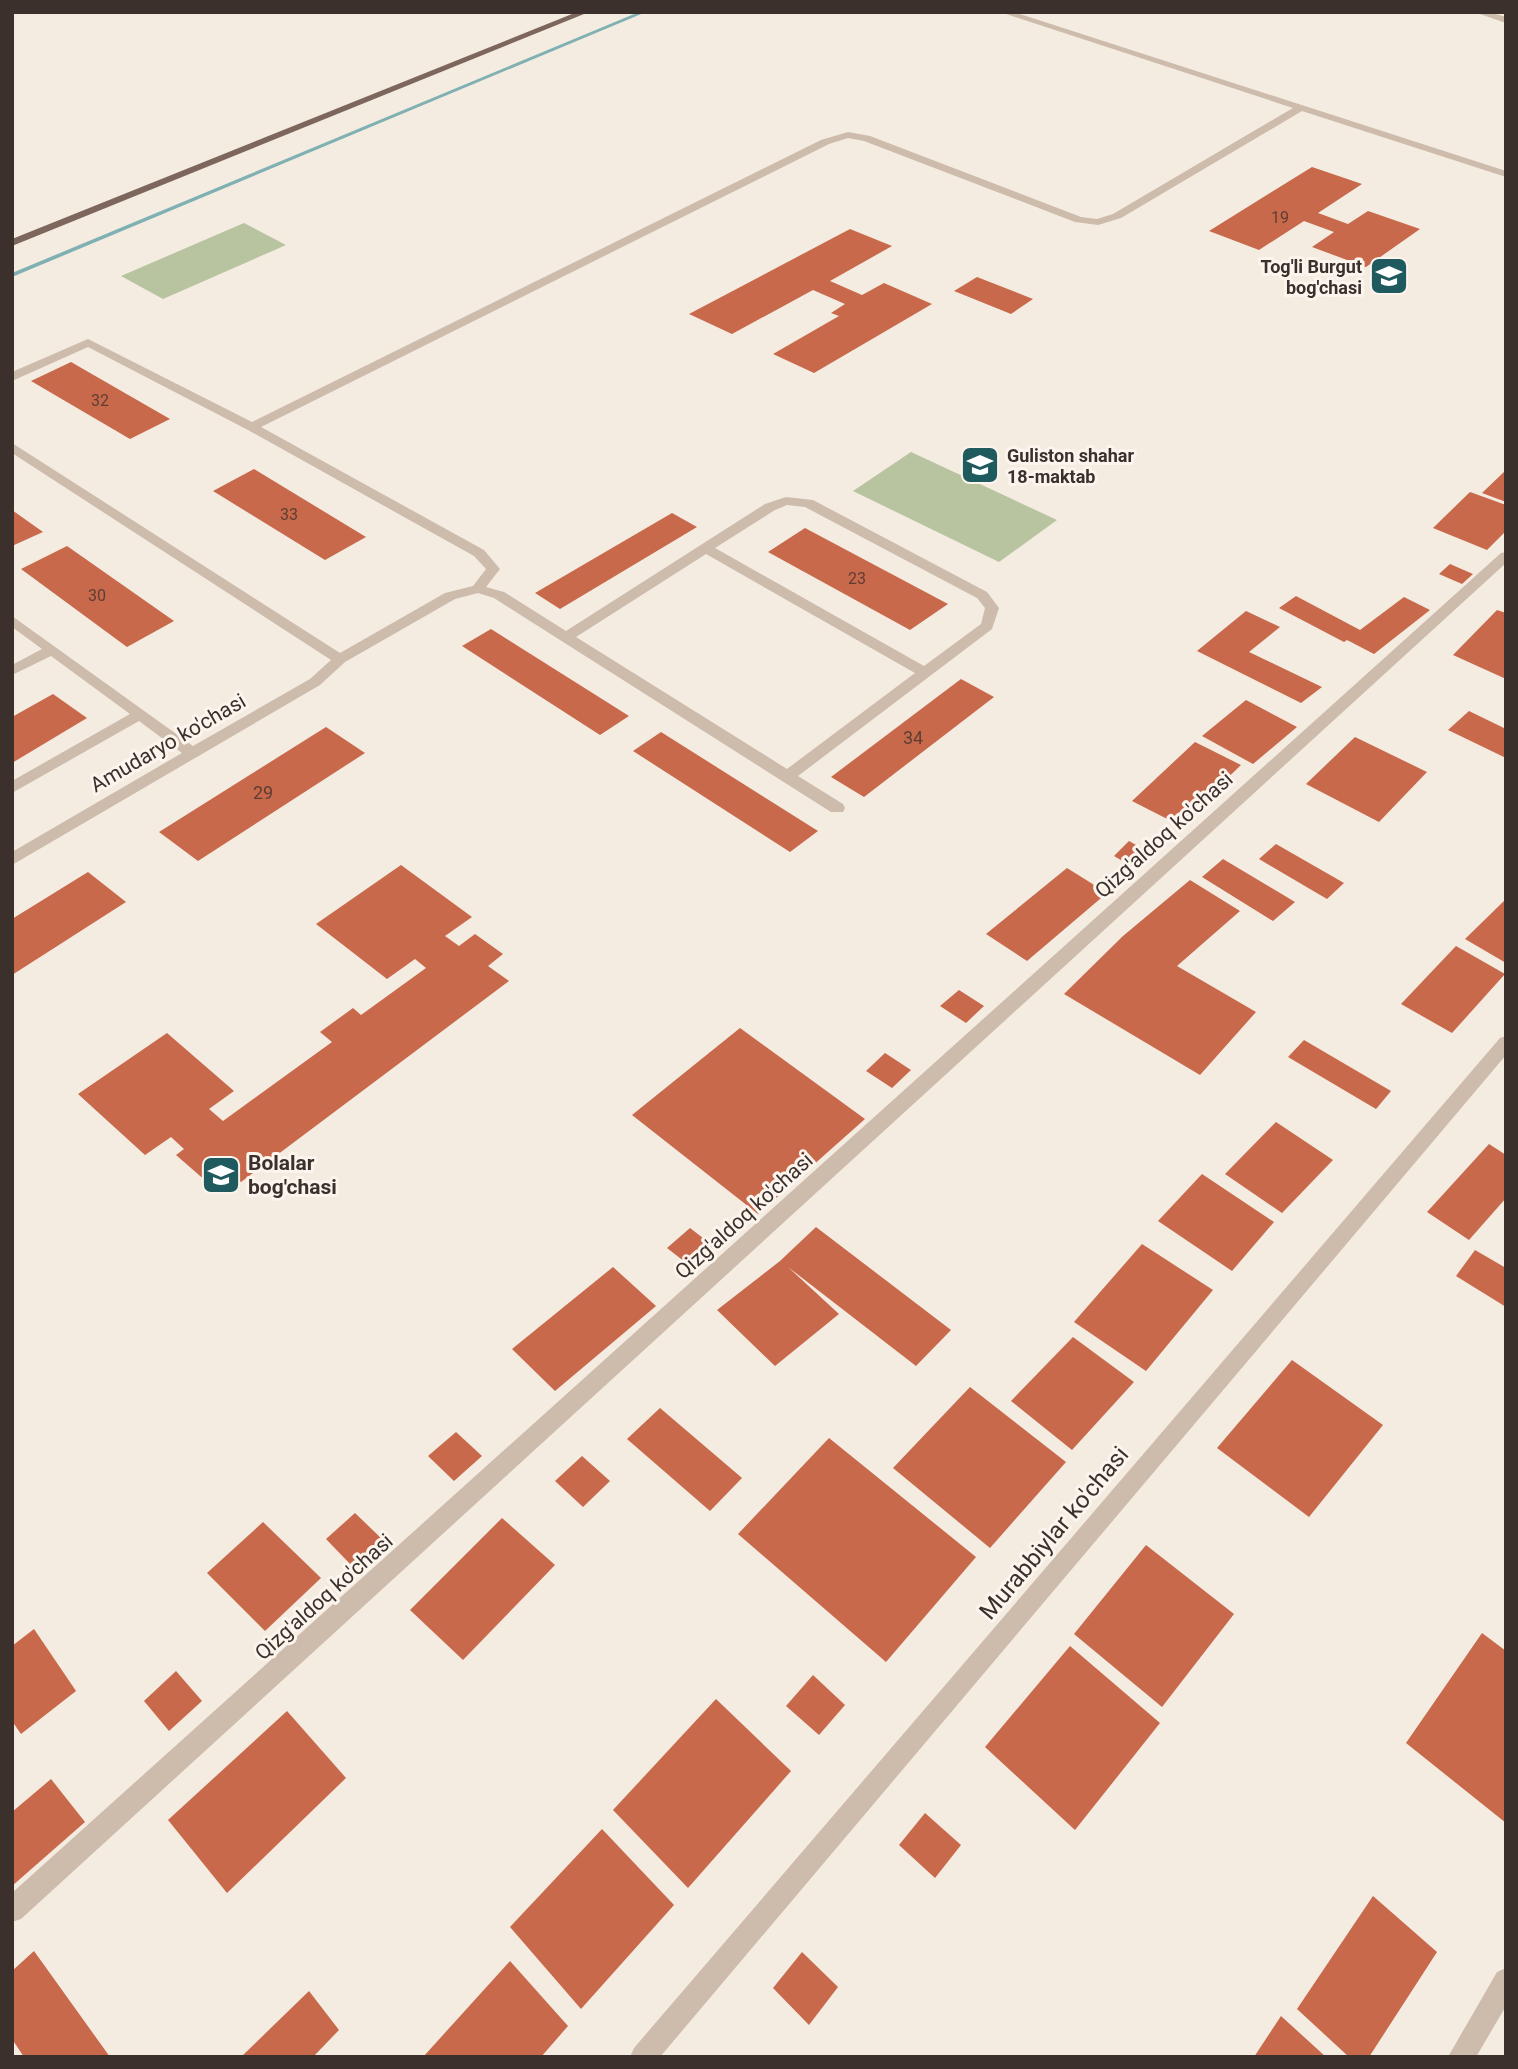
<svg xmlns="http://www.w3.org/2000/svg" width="1518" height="2069" viewBox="0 0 1518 2069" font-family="Roboto,sans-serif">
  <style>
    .green { fill: #b8c4a0 }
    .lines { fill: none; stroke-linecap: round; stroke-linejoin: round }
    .stream { fill: #7fb0b2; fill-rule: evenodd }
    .building { fill: #c8694b }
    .minor { fill: #cdbbac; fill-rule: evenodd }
    .major { fill: #7d675c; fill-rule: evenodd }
    .labels { text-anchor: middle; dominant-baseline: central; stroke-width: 6; stroke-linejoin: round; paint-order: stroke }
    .far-number-label { font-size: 16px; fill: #5e3e33 }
    .far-poi-label { font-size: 18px; font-weight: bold; fill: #3b302b; stroke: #fbf5ee; text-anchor: end }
    .number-label { font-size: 18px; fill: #5e3e33 }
    .street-label { font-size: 21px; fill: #3b302b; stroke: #fbf5ee }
    .poi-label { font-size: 21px; font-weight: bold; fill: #3b302b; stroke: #fbf5ee; text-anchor: start }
    .near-street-label { font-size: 24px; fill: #3b302b; stroke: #fbf5ee }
  </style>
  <rect width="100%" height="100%" fill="#f4ebe1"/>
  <!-- green -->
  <g class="green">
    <path d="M 244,223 L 286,245 L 163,299 L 121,276 Z"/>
    <path d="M 911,452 L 1057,520 L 999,562 L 853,491 Z"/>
  </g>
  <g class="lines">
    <!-- stream -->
    <path class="stream" d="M 639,12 L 646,12 L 12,277 L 12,273 Z"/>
  </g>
  <!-- building -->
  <g class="building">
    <path d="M 1312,167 L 1362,184 L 1318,213 L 1348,224 L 1368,211 L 1420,229 L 1366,267 L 1312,247 L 1334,232 L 1304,221 L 1259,250 L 1209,231 Z"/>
    <path d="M 850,229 L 892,246 L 830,281 L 862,295 L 884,283 L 932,304 L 814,373 L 773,354 L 839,316 L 831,313 L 845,304 L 813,290 L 732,334 L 689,314 Z"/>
    <path d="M 977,277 L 1033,299 L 1011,314 L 954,291 Z"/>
    <path d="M 71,362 L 170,419 L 130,439 L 31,381 Z"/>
    <path d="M 254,469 L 366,537 L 325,560 L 213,491 Z"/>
    <path d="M 1506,470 L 1506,502 L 1482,493 Z"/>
    <path d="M 1470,492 L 1506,505 L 1506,531 L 1487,550 L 1433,528 Z"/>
    <path d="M 12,510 L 43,532 L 12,546 Z"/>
    <path d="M 672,513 L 697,527 L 560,609 L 535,593 Z"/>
    <path d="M 805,528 L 948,604 L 910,630 L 768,552 Z"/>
    <path d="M 67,546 L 174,621 L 127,647 L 21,569 Z"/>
    <path d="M 1450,564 L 1473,574 L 1462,584 L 1439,574 Z"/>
    <path d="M 1296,596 L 1360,630 L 1404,597 L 1430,610 L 1374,654 L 1347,640 L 1344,642 L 1279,608 Z"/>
    <path d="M 1497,610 L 1506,613 L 1506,679 L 1453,655 Z"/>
    <path d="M 1246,611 L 1280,627 L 1249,652 L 1322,687 L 1301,703 L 1197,651 Z"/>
    <path d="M 491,629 L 629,716 L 600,735 L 462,646 Z"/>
    <path d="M 961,679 L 994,697 L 864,797 L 831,777 Z"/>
    <path d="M 53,694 L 87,718 L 12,763 L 12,717 Z"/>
    <path d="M 1246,700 L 1297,727 L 1253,764 L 1202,736 Z"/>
    <path d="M 1469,711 L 1506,729 L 1506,758 L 1448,730 Z"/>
    <path d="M 326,727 L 365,753 L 198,861 L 159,832 Z"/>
    <path d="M 661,732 L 818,831 L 790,852 L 633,751 Z"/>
    <path d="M 1355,737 L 1427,772 L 1379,822 L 1306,784 Z"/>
    <path d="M 1195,742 L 1241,765 L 1179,825 L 1132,801 Z"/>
    <path d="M 1129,841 L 1154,855 L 1138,870 L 1114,856 Z"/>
    <path d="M 1276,844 L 1344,883 L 1327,899 L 1259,859 Z"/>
    <path d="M 1223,859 L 1295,902 L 1273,921 L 1202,877 Z"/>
    <path d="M 401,865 L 472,917 L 445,936 L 459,946 L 475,934 L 503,954 L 488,966 L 509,981 L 241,1182 L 226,1168 L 207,1182 L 176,1155 L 184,1149 L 171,1137 L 145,1155 L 78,1094 L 167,1033 L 234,1091 L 209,1109 L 223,1121 L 332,1042 L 320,1032 L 353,1008 L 361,1015 L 426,968 L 415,959 L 387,979 L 316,924 Z"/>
    <path d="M 1067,868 L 1107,893 L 1027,961 L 986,934 Z"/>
    <path d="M 88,872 L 126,902 L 12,975 L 12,919 Z"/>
    <path d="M 1190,880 L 1240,911 L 1177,966 L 1256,1012 L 1200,1075 L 1064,994 L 1123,936 Z"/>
    <path d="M 1506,899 L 1506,963 L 1465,939 Z"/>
    <path d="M 1456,946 L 1505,974 L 1452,1033 L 1401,1004 Z"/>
    <path d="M 959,990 L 984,1006 L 966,1023 L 940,1006 Z"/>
    <path d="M 740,1028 L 865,1119 L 758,1214 L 632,1115 Z"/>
    <path d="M 1304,1040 L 1391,1091 L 1376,1109 L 1288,1057 Z"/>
    <path d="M 885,1053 L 911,1070 L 892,1088 L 866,1071 Z"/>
    <path d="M 1276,1122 L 1333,1160 L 1282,1213 L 1225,1174 Z"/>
    <path d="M 1489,1144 L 1506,1155 L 1506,1198 L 1469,1240 L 1427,1212 Z"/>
    <path d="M 1202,1174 L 1274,1222 L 1232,1271 L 1158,1221 Z"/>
    <path d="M 816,1227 L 951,1330 L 916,1366 L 788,1267 L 839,1314 L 775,1366 L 717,1310 L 780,1261 Z"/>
    <path d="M 690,1228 L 716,1248 L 694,1269 L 667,1248 Z"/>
    <path d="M 1142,1244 L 1213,1290 L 1146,1371 L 1074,1322 Z"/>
    <path d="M 1475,1250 L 1506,1268 L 1506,1307 L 1456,1276 Z"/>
    <path d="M 613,1267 L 656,1306 L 555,1391 L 512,1349 Z"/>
    <path d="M 1073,1337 L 1134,1382 L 1072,1450 L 1011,1401 Z"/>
    <path d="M 1292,1360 L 1383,1425 L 1309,1517 L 1217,1448 Z"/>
    <path d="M 970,1387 L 1066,1462 L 990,1548 L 893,1468 Z"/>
    <path d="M 660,1408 L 742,1478 L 710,1511 L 627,1439 Z"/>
    <path d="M 456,1432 L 482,1456 L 454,1481 L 428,1456 Z"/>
    <path d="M 829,1438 L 976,1557 L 886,1662 L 738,1534 Z"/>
    <path d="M 582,1456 L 610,1481 L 583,1507 L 555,1481 Z"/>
    <path d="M 355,1513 L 382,1539 L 352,1566 L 326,1539 Z"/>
    <path d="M 502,1518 L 555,1565 L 463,1660 L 410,1610 Z"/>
    <path d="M 263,1522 L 321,1578 L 265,1631 L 207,1573 Z"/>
    <path d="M 1146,1545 L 1234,1614 L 1162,1707 L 1074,1634 Z"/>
    <path d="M 34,1629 L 76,1691 L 21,1734 L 12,1721 L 12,1646 Z"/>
    <path d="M 1482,1633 L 1506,1651 L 1506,1823 L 1406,1743 Z"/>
    <path d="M 1070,1646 L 1160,1723 L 1075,1830 L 985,1747 Z"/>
    <path d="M 176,1671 L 202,1701 L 169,1731 L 144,1701 Z"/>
    <path d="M 813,1675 L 845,1705 L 819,1735 L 786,1706 Z"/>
    <path d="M 716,1699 L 791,1771 L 688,1888 L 613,1810 Z"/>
    <path d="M 287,1711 L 346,1778 L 227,1893 L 168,1820 Z"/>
    <path d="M 51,1779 L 85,1822 L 12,1886 L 12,1812 Z"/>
    <path d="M 925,1813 L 961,1845 L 935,1878 L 899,1845 Z"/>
    <path d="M 602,1829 L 674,1905 L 581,2009 L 510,1927 Z"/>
    <path d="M 1373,1896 L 1437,1952 L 1369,2057 L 1349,2057 L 1297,2009 Z"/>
    <path d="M 34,1951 L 110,2057 L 24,2057 L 12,2039 L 12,1971 Z"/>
    <path d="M 802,1952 L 838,1987 L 809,2025 L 773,1988 Z"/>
    <path d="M 510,1961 L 568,2026 L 541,2057 L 423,2057 Z"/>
    <path d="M 309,1991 L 339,2030 L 313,2057 L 241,2057 Z"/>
    <path d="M 1281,2016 L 1326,2057 L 1254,2057 Z"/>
  </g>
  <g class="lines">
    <!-- minor -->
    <g class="minor">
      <path d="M 1000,12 L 1014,12 L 1506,171 L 1506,177 L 1302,111 L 1121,218 L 1098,225 L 1075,222 L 864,141 L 848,138 L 829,144 L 261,427 L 484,550 L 500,569 L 486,587 L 504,592 L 566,631 L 765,504 L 786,497 L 813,500 L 987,592 L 999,608 L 992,629 L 798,776 L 843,804 L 845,808 L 843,812 L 831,812 L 494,598 L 478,593 L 455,599 L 345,662 L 320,685 L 12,865 L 12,852 L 182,753 L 139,721 L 12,793 L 12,781 L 130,714 L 51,656 L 12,675 L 12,665 L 42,649 L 12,627 L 12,616 L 193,746 L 310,679 L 331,660 L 12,453 L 12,443 L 340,653 L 445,593 L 473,586 L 486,569 L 474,556 L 248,430 L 88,347 L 12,381 L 12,372 L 88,339 L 252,422 L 821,140 L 848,132 L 870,136 L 1081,217 L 1097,219 L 1113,214 L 1293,108 ZM 787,505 L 805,507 L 977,598 L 985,608 L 981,624 L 924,666 L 715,548 L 775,510 ZM 706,554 L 915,673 L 787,769 L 576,637 Z"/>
      <path d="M 1474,12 L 1489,12 L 1506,17 L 1506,23 Z"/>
      <path d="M 1506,552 L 1506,563 L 21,1919 L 12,1922 L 12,1893 L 1501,553 Z"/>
      <path d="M 1506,1036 L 1506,1055 L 660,2057 L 630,2057 L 634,2048 L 1500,1038 Z"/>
      <path d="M 1506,1968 L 1506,2006 L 1476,2057 L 1448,2057 L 1497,1972 Z"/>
    </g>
    <!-- major -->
    <path class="major" d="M 577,12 L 589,12 L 12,246 L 12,239 Z"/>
  </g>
  <!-- icons -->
  <defs>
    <g id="school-square" transform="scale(2.0125)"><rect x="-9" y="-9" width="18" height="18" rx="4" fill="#1f5a5e" stroke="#fbf5ee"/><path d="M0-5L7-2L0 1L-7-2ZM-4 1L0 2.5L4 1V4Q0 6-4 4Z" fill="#fff"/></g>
  </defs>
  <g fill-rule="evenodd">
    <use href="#school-square" x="1389" y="276"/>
    <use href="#school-square" x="980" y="465"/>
    <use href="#school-square" x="221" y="1175"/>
  </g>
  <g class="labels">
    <!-- far-number labels -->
    <g class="far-number-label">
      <text x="1280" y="217">19</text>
      <text x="100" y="400">32</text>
      <text x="289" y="514">33</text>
      <text x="857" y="578">23</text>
      <text x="97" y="595">30</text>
    </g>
    <!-- far-poi labels -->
    <g class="far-poi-label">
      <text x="1362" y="266">Tog'li Burgut<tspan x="1362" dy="21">bog'chasi</tspan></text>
      <text x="1007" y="455" text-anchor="start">Guliston shahar<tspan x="1007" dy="21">18-maktab</tspan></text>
    </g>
    <!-- number labels -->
    <g class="number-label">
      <text x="913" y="737">34</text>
      <text x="263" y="792">29</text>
    </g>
    <!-- street labels -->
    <g class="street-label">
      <text transform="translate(168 743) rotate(-30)">Amudaryo ko'chasi</text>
      <text transform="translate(1164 835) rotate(-42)">Qizg'aldoq ko'chasi</text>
      <text transform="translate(744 1216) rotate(-42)">Qizg'aldoq ko'chasi</text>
      <text transform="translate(324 1597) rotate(-42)">Qizg'aldoq ko'chasi</text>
    </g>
    <!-- poi labels -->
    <g class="poi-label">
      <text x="248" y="1163">Bolalar<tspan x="248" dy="24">bog'chasi</tspan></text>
    </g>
    <!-- near-street labels -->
    <g class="near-street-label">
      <text transform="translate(1054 1533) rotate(-50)">Murabbiylar ko'chasi</text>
    </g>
  </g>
  <!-- border -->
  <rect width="1518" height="2069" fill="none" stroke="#3b302b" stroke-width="28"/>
</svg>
